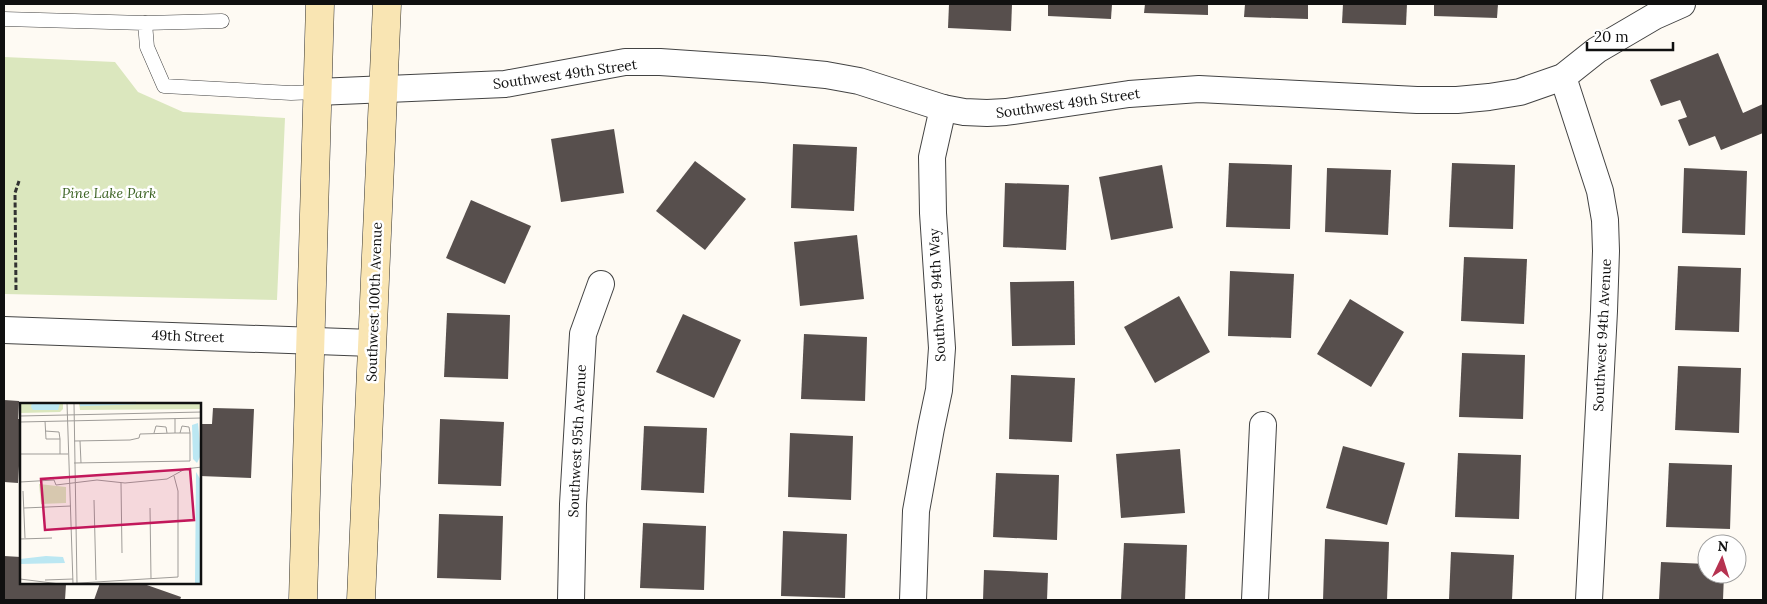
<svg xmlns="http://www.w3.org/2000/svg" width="1767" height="604" viewBox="0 0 1767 604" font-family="Lora,serif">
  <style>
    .green { fill: #dbe7be }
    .building { fill: #574f4d }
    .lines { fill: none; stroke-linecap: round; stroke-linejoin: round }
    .lane-casing { stroke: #434343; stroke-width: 15 }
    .street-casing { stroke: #434343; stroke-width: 28 }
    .secondary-casing { stroke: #323232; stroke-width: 29 }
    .path { stroke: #323232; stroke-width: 3; stroke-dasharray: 5 2.5; stroke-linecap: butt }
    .lane { stroke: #fff; stroke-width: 14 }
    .street { stroke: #fff; stroke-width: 26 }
    .secondary { stroke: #f9e5b3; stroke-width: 28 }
    .labels { text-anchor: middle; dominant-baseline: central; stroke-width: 5; stroke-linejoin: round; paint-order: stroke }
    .street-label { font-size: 14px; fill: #101010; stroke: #fff }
    .park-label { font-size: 14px; font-style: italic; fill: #3c6324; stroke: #fff }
    .inset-river { fill: none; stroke: #bbe7f2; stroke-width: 2.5 }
    .inset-road { fill: none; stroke: #9f9c98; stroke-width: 1 }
    .view { fill: #c2185b; fill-opacity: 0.15; stroke: #c2185b; stroke-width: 2.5 }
    .inset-edge { fill: none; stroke: #101010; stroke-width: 2.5 }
  </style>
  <rect width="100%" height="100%" fill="#fefaf3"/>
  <!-- green -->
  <path class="green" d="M 4,57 L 115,62 L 138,92 L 183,112 L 285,118 L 277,300 L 4,294 Z"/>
  <!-- building -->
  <g class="building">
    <path d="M 949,4 L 1012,4 L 1011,31 L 948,28 Z"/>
    <path d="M 1048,4 L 1112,4 L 1111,19 L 1048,16 Z"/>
    <path d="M 1145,4 L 1208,4 L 1208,15 L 1144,13 Z"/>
    <path d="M 1245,4 L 1308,4 L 1308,19 L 1244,17 Z"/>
    <path d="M 1343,4 L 1407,4 L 1406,25 L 1342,23 Z"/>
    <path d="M 1434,4 L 1498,4 L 1497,18 L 1434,16 Z"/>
    <path d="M 1718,53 L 1743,113 L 1763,104 L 1763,133 L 1721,150 L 1715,136 L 1689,146 L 1678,120 L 1687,117 L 1680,100 L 1661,106 L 1650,80 Z"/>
    <path d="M 614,129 L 624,193 L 561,202 L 551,139 Z"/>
    <path d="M 793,144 L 857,147 L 854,211 L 791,208 Z"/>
    <path d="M 695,161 L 746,199 L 705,250 L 656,211 Z"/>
    <path d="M 1229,163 L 1292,165 L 1290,229 L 1226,227 Z"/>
    <path d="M 1452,163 L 1515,165 L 1513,229 L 1449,227 Z"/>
    <path d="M 1162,165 L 1173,228 L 1111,240 L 1099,177 Z"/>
    <path d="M 1327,168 L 1391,170 L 1388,235 L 1325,232 Z"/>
    <path d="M 1684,168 L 1747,171 L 1745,235 L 1682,233 Z"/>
    <path d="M 1005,183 L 1069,185 L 1066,250 L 1003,247 Z"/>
    <path d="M 471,200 L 531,226 L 505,284 L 446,258 Z"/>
    <path d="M 857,235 L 864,299 L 800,306 L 794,242 Z"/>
    <path d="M 1464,257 L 1527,259 L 1524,324 L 1461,321 Z"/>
    <path d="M 1678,266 L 1741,268 L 1739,332 L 1675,330 Z"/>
    <path d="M 1230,271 L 1294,274 L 1291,338 L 1228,336 Z"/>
    <path d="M 1074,281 L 1075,345 L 1012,346 L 1010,282 Z"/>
    <path d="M 1179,296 L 1210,352 L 1155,383 L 1124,327 Z"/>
    <path d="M 1350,299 L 1404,332 L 1371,387 L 1317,354 Z"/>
    <path d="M 447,313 L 510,315 L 508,379 L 444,377 Z"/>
    <path d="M 683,314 L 741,340 L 714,398 L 656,372 Z"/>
    <path d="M 804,334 L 867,337 L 865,401 L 801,399 Z"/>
    <path d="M 1462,353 L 1525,355 L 1523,419 L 1459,417 Z"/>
    <path d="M 1678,366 L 1741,368 L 1739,433 L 1675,430 Z"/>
    <path d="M 1011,375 L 1075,378 L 1072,442 L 1009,439 Z"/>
    <path d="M 4,400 L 19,401 L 18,419 L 21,419 L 21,466 L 19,466 L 18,483 L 4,482 Z"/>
    <path d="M 213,408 L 254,409 L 251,478 L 200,476 L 200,424 L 212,424 Z"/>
    <path d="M 440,419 L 504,422 L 501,486 L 438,484 Z"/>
    <path d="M 644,426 L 707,428 L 704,493 L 641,490 Z"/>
    <path d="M 790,433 L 853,436 L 851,500 L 788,497 Z"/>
    <path d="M 1343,446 L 1405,463 L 1387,525 L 1326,508 Z"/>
    <path d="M 1180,449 L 1185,513 L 1121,518 L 1116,454 Z"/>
    <path d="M 1458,453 L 1521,455 L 1519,519 L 1455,517 Z"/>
    <path d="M 1669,463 L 1732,465 L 1730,529 L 1666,527 Z"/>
    <path d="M 996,473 L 1059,475 L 1057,540 L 993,537 Z"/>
    <path d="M 439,514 L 503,516 L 501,580 L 437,578 Z"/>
    <path d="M 643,523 L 706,526 L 704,590 L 640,588 Z"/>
    <path d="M 783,531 L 847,534 L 845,598 L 781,596 Z"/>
    <path d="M 1325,539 L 1389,542 L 1387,600 L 1323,600 Z"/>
    <path d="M 1124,543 L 1187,545 L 1185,600 L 1121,600 Z"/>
    <path d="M 1451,552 L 1514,555 L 1512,600 L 1449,600 Z"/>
    <path d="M 4,556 L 21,557 L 21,583 L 66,584 L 65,600 L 4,600 Z"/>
    <path d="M 1661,562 L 1707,564 L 1707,574 L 1724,574 L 1723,600 L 1659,600 Z"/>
    <path d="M 984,570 L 1048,573 L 1047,600 L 983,600 Z"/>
    <path d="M 100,583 L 145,583 L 144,584 L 181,597 L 180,600 L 94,600 Z"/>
  </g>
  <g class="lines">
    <!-- lane casing -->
    <g class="lane-casing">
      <g id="lane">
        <path d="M 4,19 L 145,23 L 147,47 L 164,86 L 291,93 L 317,92"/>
        <path d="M 145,23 L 222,21"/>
      </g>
    </g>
    <!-- street casing -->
    <g class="street-casing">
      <g id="street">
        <path d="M 1563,77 L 1600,191 L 1605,220 L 1606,251 L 1604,311 L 1589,600"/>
        <path d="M 317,92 L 505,84 L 625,62 L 660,62 L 764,69 L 826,75 L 859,81 L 943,108 L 964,112 L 987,113 L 1006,112 L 1129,94 L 1199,89 L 1417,100 L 1457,100 L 1489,97 L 1520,92 L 1563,77 L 1597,50 L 1655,16 L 1682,4"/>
        <path d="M 4,330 L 372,343"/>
        <path d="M 571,600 L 573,504 L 583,334 L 601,284"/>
        <path d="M 913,600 L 916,511 L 931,428 L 939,390 L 942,348 L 933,213 L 932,157 L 943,108"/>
        <path d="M 1255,600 L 1263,425"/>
      </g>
    </g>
    <!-- secondary casing -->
    <g class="secondary-casing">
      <g id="secondary">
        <path d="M 303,600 L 320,4"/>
        <path d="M 361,600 L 387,4"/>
      </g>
    </g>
    <!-- path -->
    <path class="path" d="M 16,290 L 15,193 L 19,181"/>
    <!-- lane -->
    <use href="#lane" class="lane"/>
    <!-- street -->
    <use href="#street" class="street"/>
    <!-- secondary -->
    <use href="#secondary" class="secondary"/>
  </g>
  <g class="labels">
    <!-- street labels -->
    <g class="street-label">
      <text transform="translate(565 74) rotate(-8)">Southwest 49th Street</text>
      <text transform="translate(1068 103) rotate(-8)">Southwest 49th Street</text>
      <text transform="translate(937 295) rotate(-93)">Southwest 94th Way</text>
      <text transform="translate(374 302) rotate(-88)">Southwest 100th Avenue</text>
      <text transform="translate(1602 335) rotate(-87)">Southwest 94th Avenue</text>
      <text transform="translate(188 336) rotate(2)">49th Street</text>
      <text transform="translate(577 441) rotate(-87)">Southwest 95th Avenue</text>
    </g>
    <!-- park labels -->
    <g class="park-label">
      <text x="109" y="193">Pine Lake Park</text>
    </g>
  </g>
  <!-- overview -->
  <g transform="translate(20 403)">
    <rect width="181" height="181" fill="#fefaf3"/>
    <path d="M 0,0 L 43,0 L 43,6 L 40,9 L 0,10 ZM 59,0 L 181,0 L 182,6 L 60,7 ZM 19,81 L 46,84 L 46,100 L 21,101 Z" fill="#dbe7be"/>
    <path d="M 40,0 L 38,7 L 13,7 L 11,4 L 12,0 ZM 178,20 L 181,52 L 177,60 L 173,56 L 172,22 ZM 176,69 L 182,79 L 181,181 L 175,181 ZM 26,153 L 43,154 L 45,160 L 0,161 L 0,156 Z" fill="#bbe7f2"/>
    <path class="inset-river" d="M 60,2 L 116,0"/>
    <path class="inset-road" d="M 47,0 L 53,181M 54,0 L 57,181M 0,13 L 182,9M 25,18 L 26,36 L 40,36 L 40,51M 0,19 L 182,15M 25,28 L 39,29 L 40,36M 134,30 L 136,23 L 146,24 L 147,30M 160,30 L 162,23 L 169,24 L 170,30M 54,38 L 110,37 L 119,35 L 120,31 L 155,30 L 155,15M 60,38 L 61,60M 0,51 L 48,51M 54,60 L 170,58 L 170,30 L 155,30M 154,73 L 158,88 L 158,174M 0,79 L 34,77 L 36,82 L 77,77 L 105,80 L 147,76 L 165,66 L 182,64M 101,80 L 102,150M 3,88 L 5,135M 74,97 L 76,177M 4,105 L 51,103M 130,105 L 131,176M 0,136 L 32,135M 0,176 L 40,181M 25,177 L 53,176M 43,181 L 158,174"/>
    <path class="view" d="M 170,66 L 174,117 L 25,127 L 21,76 Z"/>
    <rect width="181" height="181" class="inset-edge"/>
  </g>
  <!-- border -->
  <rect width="1767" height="604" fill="none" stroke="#101010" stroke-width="10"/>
  <!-- north arrow -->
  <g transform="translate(1722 559) rotate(4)"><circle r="24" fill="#ffffff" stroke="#9f9f9f"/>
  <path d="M0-4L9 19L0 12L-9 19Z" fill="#b63250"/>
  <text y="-8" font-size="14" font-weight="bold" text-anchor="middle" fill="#101010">N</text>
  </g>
  <!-- scale -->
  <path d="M1587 42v8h86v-8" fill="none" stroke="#101010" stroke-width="2.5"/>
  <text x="1594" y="42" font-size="15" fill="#101010" stroke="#ffffff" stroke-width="4" paint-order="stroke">20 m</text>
</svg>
